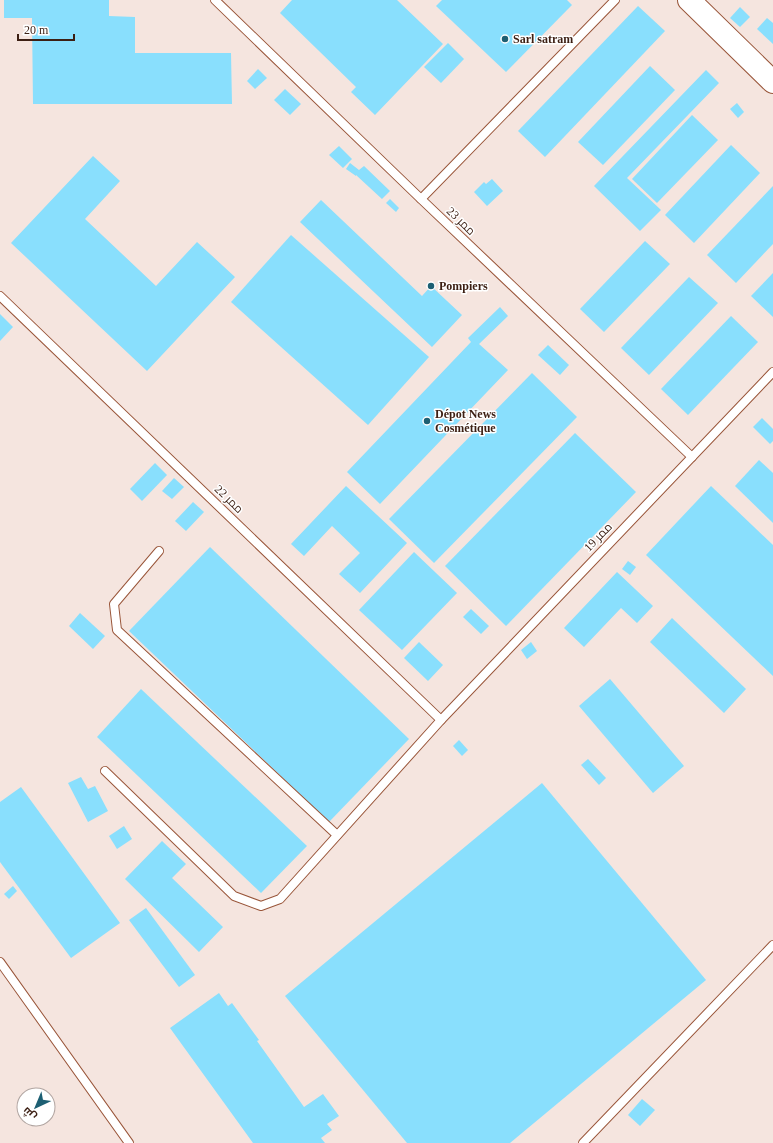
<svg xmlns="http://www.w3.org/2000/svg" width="773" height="1143" viewBox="0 0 773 1143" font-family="'Times New Roman',Cairo,serif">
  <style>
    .building { fill: #89dffd }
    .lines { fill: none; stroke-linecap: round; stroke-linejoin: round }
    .service-casing { stroke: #995539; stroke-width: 10 }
    .secondary-casing { stroke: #995539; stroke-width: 24 }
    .service { stroke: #fff; stroke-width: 8 }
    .secondary { stroke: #fff; stroke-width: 22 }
    .poi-dot { fill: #1d5f73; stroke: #fff; stroke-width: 1.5 }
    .labels { text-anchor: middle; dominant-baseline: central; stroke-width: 3; stroke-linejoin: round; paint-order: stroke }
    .poi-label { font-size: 12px; font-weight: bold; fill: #3c1f13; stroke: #fff; text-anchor: start }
    .street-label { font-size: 12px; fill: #3c1f13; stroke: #fff }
  </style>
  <rect width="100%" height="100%" fill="#f5e5df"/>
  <!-- building -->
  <g class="building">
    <path d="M 4,0 L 109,0 L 109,16 L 135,17 L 135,53 L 231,53 L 232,104 L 33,104 L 32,18 L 4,18 Z"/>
    <path d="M 292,0 L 397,0 L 443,44 L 375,115 L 351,92 L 356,87 L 280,13 Z"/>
    <path d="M 442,0 L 567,0 L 572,5 L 506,72 L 436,6 Z"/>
    <path d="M 638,6 L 665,31 L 545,157 L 518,131 Z"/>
    <path d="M 740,7 L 750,17 L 740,27 L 730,18 Z"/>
    <path d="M 767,18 L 773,23 L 773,44 L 757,29 Z"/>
    <path d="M 448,43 L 464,59 L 441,83 L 424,67 Z"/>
    <path d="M 650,66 L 675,90 L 603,165 L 578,142 Z"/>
    <path d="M 258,69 L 267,78 L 255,89 L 247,81 Z"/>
    <path d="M 706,70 L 719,83 L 627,178 L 661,210 L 640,231 L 594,186 Z"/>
    <path d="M 285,89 L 301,104 L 290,115 L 274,100 Z"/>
    <path d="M 737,103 L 744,112 L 738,118 L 730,109 Z"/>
    <path d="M 692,115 L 718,140 L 657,203 L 632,179 Z"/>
    <path d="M 731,145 L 760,173 L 694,243 L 665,215 Z"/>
    <path d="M 339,146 L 352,159 L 343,168 L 329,155 Z"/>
    <path d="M 93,156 L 120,181 L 85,219 L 156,286 L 197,242 L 235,277 L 147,371 L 11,243 Z"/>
    <path d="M 350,163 L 359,170 L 364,166 L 390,191 L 382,199 L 356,175 L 356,176 L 346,169 Z"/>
    <path d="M 492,179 L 503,191 L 487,206 L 474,192 L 484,182 L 486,184 Z"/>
    <path d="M 773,186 L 773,244 L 736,283 L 707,255 Z"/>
    <path d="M 390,199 L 399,208 L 396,212 L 386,203 Z"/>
    <path d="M 321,200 L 422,296 L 431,286 L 462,315 L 432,347 L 300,222 Z"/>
    <path d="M 291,235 L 429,357 L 368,425 L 231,302 Z"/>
    <path d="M 645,241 L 670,264 L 604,332 L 580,309 Z"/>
    <path d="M 773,273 L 773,317 L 751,296 Z"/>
    <path d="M 689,277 L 718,303 L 649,375 L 621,348 Z"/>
    <path d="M 500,307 L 508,316 L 479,344 L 508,370 L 380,504 L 347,472 L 471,342 L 468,338 Z"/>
    <path d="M 0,314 L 13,327 L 0,341 Z"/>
    <path d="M 731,316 L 758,342 L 688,415 L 661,389 Z"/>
    <path d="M 548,345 L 569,365 L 560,375 L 538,355 Z"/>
    <path d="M 532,373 L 577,417 L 434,563 L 389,519 Z"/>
    <path d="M 762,418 L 773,429 L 773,441 L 770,444 L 753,427 Z"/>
    <path d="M 575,433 L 636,492 L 506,626 L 445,566 Z"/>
    <path d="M 759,460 L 773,473 L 773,523 L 735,486 Z"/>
    <path d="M 155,463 L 167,475 L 142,501 L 130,489 Z"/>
    <path d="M 174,478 L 184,487 L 172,499 L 162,491 Z"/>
    <path d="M 346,486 L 407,543 L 360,593 L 339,574 L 360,553 L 332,526 L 304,556 L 291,544 Z"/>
    <path d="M 711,486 L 773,545 L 773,676 L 646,555 Z"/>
    <path d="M 193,502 L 204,512 L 186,531 L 175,521 Z"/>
    <path d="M 210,547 L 409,739 L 329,822 L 129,631 Z"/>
    <path d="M 414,552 L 457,593 L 402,650 L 359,610 Z"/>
    <path d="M 628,561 L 636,567 L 630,575 L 622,569 Z"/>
    <path d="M 617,572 L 653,606 L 637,623 L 621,608 L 584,647 L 564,628 Z"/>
    <path d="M 471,609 L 489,626 L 481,634 L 463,617 Z"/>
    <path d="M 80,613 L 105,636 L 93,649 L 69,626 Z"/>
    <path d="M 672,618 L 746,689 L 724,713 L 650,642 Z"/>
    <path d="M 419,642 L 443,665 L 428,681 L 404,658 Z"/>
    <path d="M 531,642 L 537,651 L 527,659 L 521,650 Z"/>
    <path d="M 610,679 L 684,766 L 653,793 L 579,706 Z"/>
    <path d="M 141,689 L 307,846 L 261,893 L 97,737 Z"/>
    <path d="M 459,740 L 468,750 L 462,756 L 453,746 Z"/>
    <path d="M 588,759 L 606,778 L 599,785 L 581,765 Z"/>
    <path d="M 81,777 L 88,789 L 95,786 L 108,811 L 88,822 L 68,783 Z"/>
    <path d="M 542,783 L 706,980 L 510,1143 L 407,1143 L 285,996 Z"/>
    <path d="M 21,787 L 120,923 L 71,958 L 0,862 L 0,802 Z"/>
    <path d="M 124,826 L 132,839 L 117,849 L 109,836 Z"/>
    <path d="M 162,841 L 186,864 L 172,878 L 223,927 L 199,952 L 125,879 Z"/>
    <path d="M 13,886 L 17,891 L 9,899 L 4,894 Z"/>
    <path d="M 146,908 L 195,975 L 179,987 L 129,920 Z"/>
    <path d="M 219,993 L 228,1006 L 232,1003 L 259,1040 L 257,1041 L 304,1107 L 323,1094 L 339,1116 L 327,1124 L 332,1130 L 321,1138 L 325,1143 L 253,1143 L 170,1028 Z"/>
    <path d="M 642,1099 L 655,1110 L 640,1126 L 628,1115 Z"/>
  </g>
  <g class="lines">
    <!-- service casing -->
    <g class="service-casing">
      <g id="service">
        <path d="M 215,0 L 421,199 L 692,457"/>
        <path d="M 421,199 L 615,0"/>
        <path d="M 0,296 L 441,720"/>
        <path d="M 159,551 L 114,604 L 117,630 L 337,835"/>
        <path d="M 105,771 L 234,896 L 261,906 L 280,899 L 441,720 L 773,372"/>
        <path d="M 0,962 L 129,1143"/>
        <path d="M 583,1143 L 773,945"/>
      </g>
    </g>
    <!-- secondary casing -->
    <g class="secondary-casing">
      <path id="secondary" d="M 689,0 L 773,82"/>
    </g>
    <!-- service -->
    <use href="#service" class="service"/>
    <!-- secondary -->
    <use href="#secondary" class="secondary"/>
  </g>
  <!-- markers -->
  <g class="poi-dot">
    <circle cx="505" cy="39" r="4"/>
    <circle cx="431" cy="286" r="4"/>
    <circle cx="427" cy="421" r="4"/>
  </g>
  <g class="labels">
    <!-- poi labels -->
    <g class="poi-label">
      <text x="513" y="39">Sarl satram</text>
      <text x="439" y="286">Pompiers</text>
      <text x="435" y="414">Dépot News<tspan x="435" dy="14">Cosmétique</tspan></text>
    </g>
    <!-- street labels -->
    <g class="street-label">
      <text transform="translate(461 221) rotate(44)">ممر 23</text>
      <text transform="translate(229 499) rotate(44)">ممر 22</text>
      <text transform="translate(598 537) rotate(-46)">ممر 19</text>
    </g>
  </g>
  <!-- north arrow -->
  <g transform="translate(36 1107) rotate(224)"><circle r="19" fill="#ffffff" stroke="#b1a5a1"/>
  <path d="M0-3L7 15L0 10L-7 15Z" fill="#1d5f73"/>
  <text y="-6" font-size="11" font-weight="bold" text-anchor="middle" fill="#3c1f13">ش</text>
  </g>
  <!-- scale -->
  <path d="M18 34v6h56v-6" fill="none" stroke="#3c1f13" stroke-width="2"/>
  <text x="24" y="34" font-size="12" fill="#3c1f13" stroke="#ffffff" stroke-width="3" paint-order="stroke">20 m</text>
</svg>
